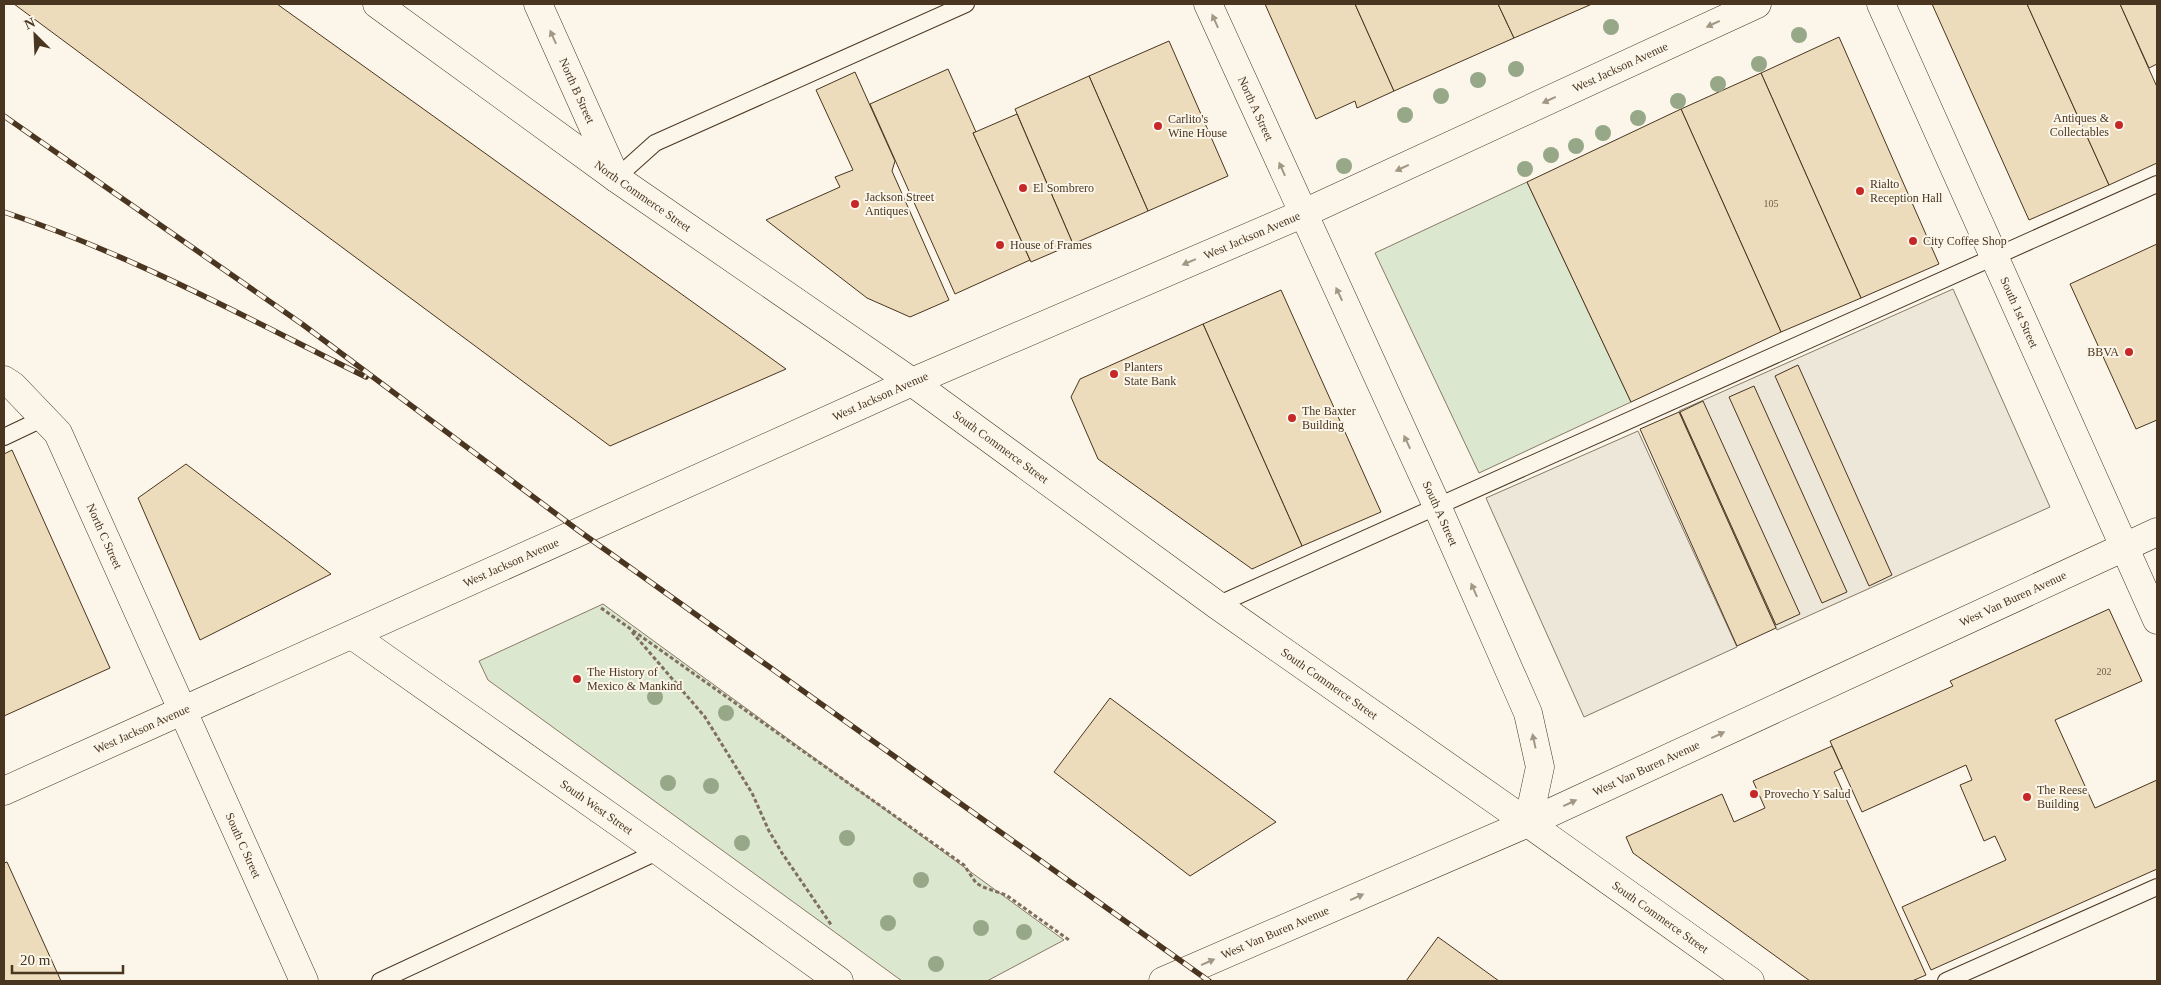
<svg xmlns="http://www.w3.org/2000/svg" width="2161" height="985" viewBox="0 0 2161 985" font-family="Georgia,serif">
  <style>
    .green { fill: #dce7d0; stroke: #887966 }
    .parking { fill: #ede7d9; stroke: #887966 }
    .building { fill: #ecdcbc; stroke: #4a3520 }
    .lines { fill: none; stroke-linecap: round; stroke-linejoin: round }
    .lane-casing { stroke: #4a3520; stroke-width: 18 }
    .street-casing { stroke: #4a3520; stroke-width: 29 }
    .secondary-casing { stroke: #4a3520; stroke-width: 29 }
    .path { stroke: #7f6f5c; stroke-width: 3; stroke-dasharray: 4 2.5; stroke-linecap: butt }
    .lane { stroke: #fbf6e9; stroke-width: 16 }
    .street { stroke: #fbf6e9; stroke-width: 28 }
    .secondary { stroke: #fbf6e9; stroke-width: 28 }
    .rail-casing { stroke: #4a3520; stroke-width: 5.5 }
    .rail { stroke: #fbf6e9; stroke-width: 4; stroke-dasharray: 11; stroke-linecap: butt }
    .tree { fill: #96a887 }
    .oneway { fill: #a29684 }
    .poi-dot { fill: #c62828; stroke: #fbf6e9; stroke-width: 2 }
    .labels { text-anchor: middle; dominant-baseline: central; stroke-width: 4; stroke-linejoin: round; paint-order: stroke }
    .number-label { font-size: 10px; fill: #725f47 }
    .street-label { font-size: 12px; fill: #4a3520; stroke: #fbf6e9 }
    .poi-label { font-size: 12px; fill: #4a3520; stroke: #fbf6e9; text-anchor: start }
  </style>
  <rect width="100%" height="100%" fill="#fbf6e9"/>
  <!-- green -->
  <g class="green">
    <path d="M 1527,182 L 1631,402 L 1479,473 L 1375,253 Z"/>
    <path d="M 603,604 L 1064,940 L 987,981 L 902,981 L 488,680 L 479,661 Z"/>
  </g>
  <!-- parking -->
  <g class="parking">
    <path d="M 1953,289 L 2050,507 L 1777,630 L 1679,411 Z"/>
    <path d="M 1638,431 L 1737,647 L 1584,717 L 1486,498 Z"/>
  </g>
  <!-- building -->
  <g class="building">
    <path d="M 14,4 L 277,4 L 786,369 L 610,446 Z"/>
    <path d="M 1265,4 L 1355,4 L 1394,91 L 1357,108 L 1355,101 L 1316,119 Z"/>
    <path d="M 1355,4 L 1498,4 L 1514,38 L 1394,91 Z"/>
    <path d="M 1498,4 L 1592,4 L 1514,38 Z"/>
    <path d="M 1932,4 L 2027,4 L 2109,185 L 2029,220 Z"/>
    <path d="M 2027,4 L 2120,4 L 2157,87 L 2157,163 L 2109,185 Z"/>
    <path d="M 2120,4 L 2157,4 L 2157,64 L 2149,68 Z"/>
    <path d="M 1839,37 L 1939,264 L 1861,298 L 1761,73 Z"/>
    <path d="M 1169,41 L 1228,176 L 1148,211 L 1089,76 Z"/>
    <path d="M 948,69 L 976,132 L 973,133 L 1030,260 L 955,294 L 870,104 Z"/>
    <path d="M 855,72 L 895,161 L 892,171 L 949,300 L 910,317 L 867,298 L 766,220 L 840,187 L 835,177 L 853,170 L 816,90 Z"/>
    <path d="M 1761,73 L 1861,298 L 1781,332 L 1681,109 Z"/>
    <path d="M 1089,76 L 1148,211 L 1073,244 L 1015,109 Z"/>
    <path d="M 1681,109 L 1781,332 L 1631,402 L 1527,182 Z"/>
    <path d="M 1017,114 L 1073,244 L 1031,262 L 973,133 Z"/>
    <path d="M 2157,244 L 2157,420 L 2136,429 L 2070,284 Z"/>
    <path d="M 1281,290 L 1381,512 L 1302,546 L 1203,324 Z"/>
    <path d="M 1203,324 L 1302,546 L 1252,569 L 1098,459 L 1071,397 L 1080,379 Z"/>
    <path d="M 1798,365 L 1892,575 L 1869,586 L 1775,376 Z"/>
    <path d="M 1754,386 L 1847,592 L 1822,603 L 1729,397 Z"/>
    <path d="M 1703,401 L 1800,614 L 1776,625 L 1680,412 Z"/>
    <path d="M 1679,412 L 1776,628 L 1737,646 L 1640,429 Z"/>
    <path d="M 12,450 L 110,668 L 4,716 L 4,454 Z"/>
    <path d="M 186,464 L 331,574 L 200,640 L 138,498 Z"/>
    <path d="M 2109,609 L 2142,681 L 2055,720 L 2095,808 L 2157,780 L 2157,869 L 1931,970 L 1902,907 L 2006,860 L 1995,836 L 1984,841 L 1960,785 L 1972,780 L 1966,765 L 1862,812 L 1830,741 L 1953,686 L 1950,681 Z"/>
    <path d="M 1110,698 L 1276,822 L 1190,876 L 1054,772 Z"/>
    <path d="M 1832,746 L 1842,768 L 1834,772 L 1926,975 L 1912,981 L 1810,981 L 1633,853 L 1626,837 L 1722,794 L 1734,822 L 1765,808 L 1753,781 Z"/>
    <path d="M 7,862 L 61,981 L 4,981 L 4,863 Z"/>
    <path d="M 1438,937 L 1499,981 L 1406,981 Z"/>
  </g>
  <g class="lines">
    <!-- lane casing -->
    <g class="lane-casing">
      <g id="lane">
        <path d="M 616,178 L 655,143 L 966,4"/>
        <path d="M 4,437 L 44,418"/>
        <path d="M 1217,605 L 2157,184"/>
        <path d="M 380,981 L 659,851"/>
        <path d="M 1946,981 L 2157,887"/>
      </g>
    </g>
    <!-- street casing -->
    <g class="street-casing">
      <g id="street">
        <path id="s1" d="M 538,4 L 616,178"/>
        <path id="s2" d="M 4,380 L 13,386 L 58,433 L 304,981"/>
        <path id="s3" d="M 352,635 L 659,851 L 839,981"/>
      </g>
    </g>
    <!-- secondary casing -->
    <g class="secondary-casing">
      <g id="secondary">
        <path id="s4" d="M 377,4 L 616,178 L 912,382 L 1217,605 L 1528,823 L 1750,981"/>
        <path id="s5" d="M 1208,4 L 1437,506 L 1528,713 L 1540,767 L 1528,823"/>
        <path id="s6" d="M 1881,4 L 2157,620"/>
        <path id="s7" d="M 4,791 L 912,382 L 1302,214 L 1757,4"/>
        <path id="s8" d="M 1163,981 L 1528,823 L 2157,532"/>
      </g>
    </g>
    <!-- path -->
    <g class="path">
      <path d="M 601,608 L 964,865 L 976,883 L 983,887 L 1006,895 L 1069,940"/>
      <path d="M 632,632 L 705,717 L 752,793 L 769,831 L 782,853 L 832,926"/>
    </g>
    <!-- lane -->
    <use href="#lane" class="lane"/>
    <!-- street -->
    <use href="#street" class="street"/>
    <!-- secondary -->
    <use href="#secondary" class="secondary"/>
    <!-- rail casing -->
    <g class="rail-casing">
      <g id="rail">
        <path d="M 4,116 L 302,324 L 579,531 L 1209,981"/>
        <path d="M 4,212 C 130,254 247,318 366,377"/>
      </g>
    </g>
    <!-- rail -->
    <use href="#rail" class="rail"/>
  </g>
  <!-- trees -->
  <g class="tree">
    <circle cx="1611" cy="27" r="8"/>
    <circle cx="1799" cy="35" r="8"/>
    <circle cx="1759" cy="64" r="8"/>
    <circle cx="1516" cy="69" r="8"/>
    <circle cx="1478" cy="80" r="8"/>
    <circle cx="1718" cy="84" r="8"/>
    <circle cx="1441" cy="96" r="8"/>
    <circle cx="1678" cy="101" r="8"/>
    <circle cx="1405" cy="115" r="8"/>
    <circle cx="1638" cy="118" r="8"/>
    <circle cx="1603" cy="133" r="8"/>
    <circle cx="1576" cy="146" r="8"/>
    <circle cx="1551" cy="155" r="8"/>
    <circle cx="1344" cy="166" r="8"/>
    <circle cx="1525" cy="169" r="8"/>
    <circle cx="655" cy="697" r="8"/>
    <circle cx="726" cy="713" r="8"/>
    <circle cx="668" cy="783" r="8"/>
    <circle cx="711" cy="786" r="8"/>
    <circle cx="847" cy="838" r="8"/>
    <circle cx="742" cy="843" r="8"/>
    <circle cx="921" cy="880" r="8"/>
    <circle cx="888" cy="923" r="8"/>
    <circle cx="981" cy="928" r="8"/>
    <circle cx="1024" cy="932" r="8"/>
    <circle cx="936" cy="964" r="8"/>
  </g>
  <!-- one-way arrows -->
  <defs><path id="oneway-solid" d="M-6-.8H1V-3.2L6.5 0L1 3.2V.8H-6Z" transform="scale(1.25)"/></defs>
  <g class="oneway">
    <use href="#oneway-solid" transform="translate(1215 21) rotate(-114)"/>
    <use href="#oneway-solid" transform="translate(1713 24) rotate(155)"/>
    <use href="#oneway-solid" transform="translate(553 37) rotate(-114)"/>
    <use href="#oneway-solid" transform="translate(1549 100) rotate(155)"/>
    <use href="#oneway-solid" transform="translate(1402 168) rotate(155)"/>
    <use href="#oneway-solid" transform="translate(1282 169) rotate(-114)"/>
    <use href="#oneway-solid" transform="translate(1189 262) rotate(157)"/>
    <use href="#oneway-solid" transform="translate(1339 294) rotate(-115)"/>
    <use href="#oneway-solid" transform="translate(1407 442) rotate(-115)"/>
    <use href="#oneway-solid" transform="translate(1474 590) rotate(-114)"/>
    <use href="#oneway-solid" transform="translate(1718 735) rotate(-25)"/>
    <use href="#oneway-solid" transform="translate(1534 741) rotate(-102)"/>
    <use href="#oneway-solid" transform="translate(1570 803) rotate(-25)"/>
    <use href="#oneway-solid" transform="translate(1357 897) rotate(-24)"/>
    <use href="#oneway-solid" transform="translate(1208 962) rotate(-24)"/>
  </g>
  <!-- markers -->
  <g class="poi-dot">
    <circle cx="2119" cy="125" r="5"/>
    <circle cx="1158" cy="126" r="5"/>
    <circle cx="1023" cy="188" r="5"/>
    <circle cx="1860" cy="191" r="5"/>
    <circle cx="855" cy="204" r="5"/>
    <circle cx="1913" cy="241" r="5"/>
    <circle cx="1000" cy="245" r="5"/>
    <circle cx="2129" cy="352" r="5"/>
    <circle cx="1114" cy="374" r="5"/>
    <circle cx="1292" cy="418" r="5"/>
    <circle cx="577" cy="679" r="5"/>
    <circle cx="1754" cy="794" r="5"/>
    <circle cx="2027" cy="797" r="5"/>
  </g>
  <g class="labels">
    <!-- number labels -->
    <g class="number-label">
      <text x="1771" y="203">105</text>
      <text x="2104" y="671">202</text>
    </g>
    <!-- street labels -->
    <g class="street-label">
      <text stroke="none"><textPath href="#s7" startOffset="1771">West Jackson Avenue</textPath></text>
      <text stroke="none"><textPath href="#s1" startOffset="95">North B Street</textPath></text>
      <text stroke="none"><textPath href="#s5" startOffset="115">North A Street</textPath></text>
      <text stroke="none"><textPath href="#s4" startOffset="328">North Commerce Street</textPath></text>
      <text stroke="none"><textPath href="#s7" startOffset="1366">West Jackson Avenue</textPath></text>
      <text stroke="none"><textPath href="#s6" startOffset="338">South 1st Street</textPath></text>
      <text stroke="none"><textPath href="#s7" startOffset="961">West Jackson Avenue</textPath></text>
      <text stroke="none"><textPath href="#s4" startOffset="765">South Commerce Street</textPath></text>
      <text stroke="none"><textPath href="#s5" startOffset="560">South A Street</textPath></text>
      <text stroke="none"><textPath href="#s2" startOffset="189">North C Street</textPath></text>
      <text stroke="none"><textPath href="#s7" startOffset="556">West Jackson Avenue</textPath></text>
      <text stroke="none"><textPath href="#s8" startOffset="932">West Van Buren Avenue</textPath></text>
      <text stroke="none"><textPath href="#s4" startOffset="1170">South Commerce Street</textPath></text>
      <text stroke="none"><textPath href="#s7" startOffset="151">West Jackson Avenue</textPath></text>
      <text stroke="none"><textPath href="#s8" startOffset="528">West Van Buren Avenue</textPath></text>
      <text stroke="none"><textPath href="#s3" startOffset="299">South West Street</textPath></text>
      <text stroke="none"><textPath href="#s2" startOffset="528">South C Street</textPath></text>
      <text stroke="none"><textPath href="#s4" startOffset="1575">South Commerce Street</textPath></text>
      <text stroke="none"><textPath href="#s8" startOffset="122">West Van Buren Avenue</textPath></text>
    </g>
    <!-- poi labels -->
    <g class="poi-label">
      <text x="2109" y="118" text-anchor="end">Antiques &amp;<tspan x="2109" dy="14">Collectables</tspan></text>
      <text x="1168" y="119">Carlito's<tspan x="1168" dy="14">Wine House</tspan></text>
      <text x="1870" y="184">Rialto<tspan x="1870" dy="14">Reception Hall</tspan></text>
      <text x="1033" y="188">El Sombrero</text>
      <text x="865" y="197">Jackson Street<tspan x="865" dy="14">Antiques</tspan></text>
      <text x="1923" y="241">City Coffee Shop</text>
      <text x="1010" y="245">House of Frames</text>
      <text x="2119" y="352" text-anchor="end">BBVA</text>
      <text x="1124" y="367">Planters<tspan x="1124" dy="14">State Bank</tspan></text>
      <text x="1302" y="411">The Baxter<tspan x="1302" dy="14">Building</tspan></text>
      <text x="587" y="672">The History of<tspan x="587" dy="14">Mexico &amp; Mankind</tspan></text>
      <text x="2037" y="790">The Reese<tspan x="2037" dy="14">Building</tspan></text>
      <text x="1764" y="794">Provecho Y Salud</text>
    </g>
  </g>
  <!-- border -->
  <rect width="2161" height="985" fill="none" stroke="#4a3520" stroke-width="10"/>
  <!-- north arrow -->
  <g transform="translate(35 35) rotate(336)" stroke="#fbf6e9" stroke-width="4" paint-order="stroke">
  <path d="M0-4L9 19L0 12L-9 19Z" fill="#4a3520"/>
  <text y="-8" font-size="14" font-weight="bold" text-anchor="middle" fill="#4a3520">N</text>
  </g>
  <!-- scale -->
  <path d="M12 965v8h111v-8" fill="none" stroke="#4a3520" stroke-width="2.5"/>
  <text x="20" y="965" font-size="15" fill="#4a3520" stroke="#fbf6e9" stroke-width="4" paint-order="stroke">20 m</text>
</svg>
